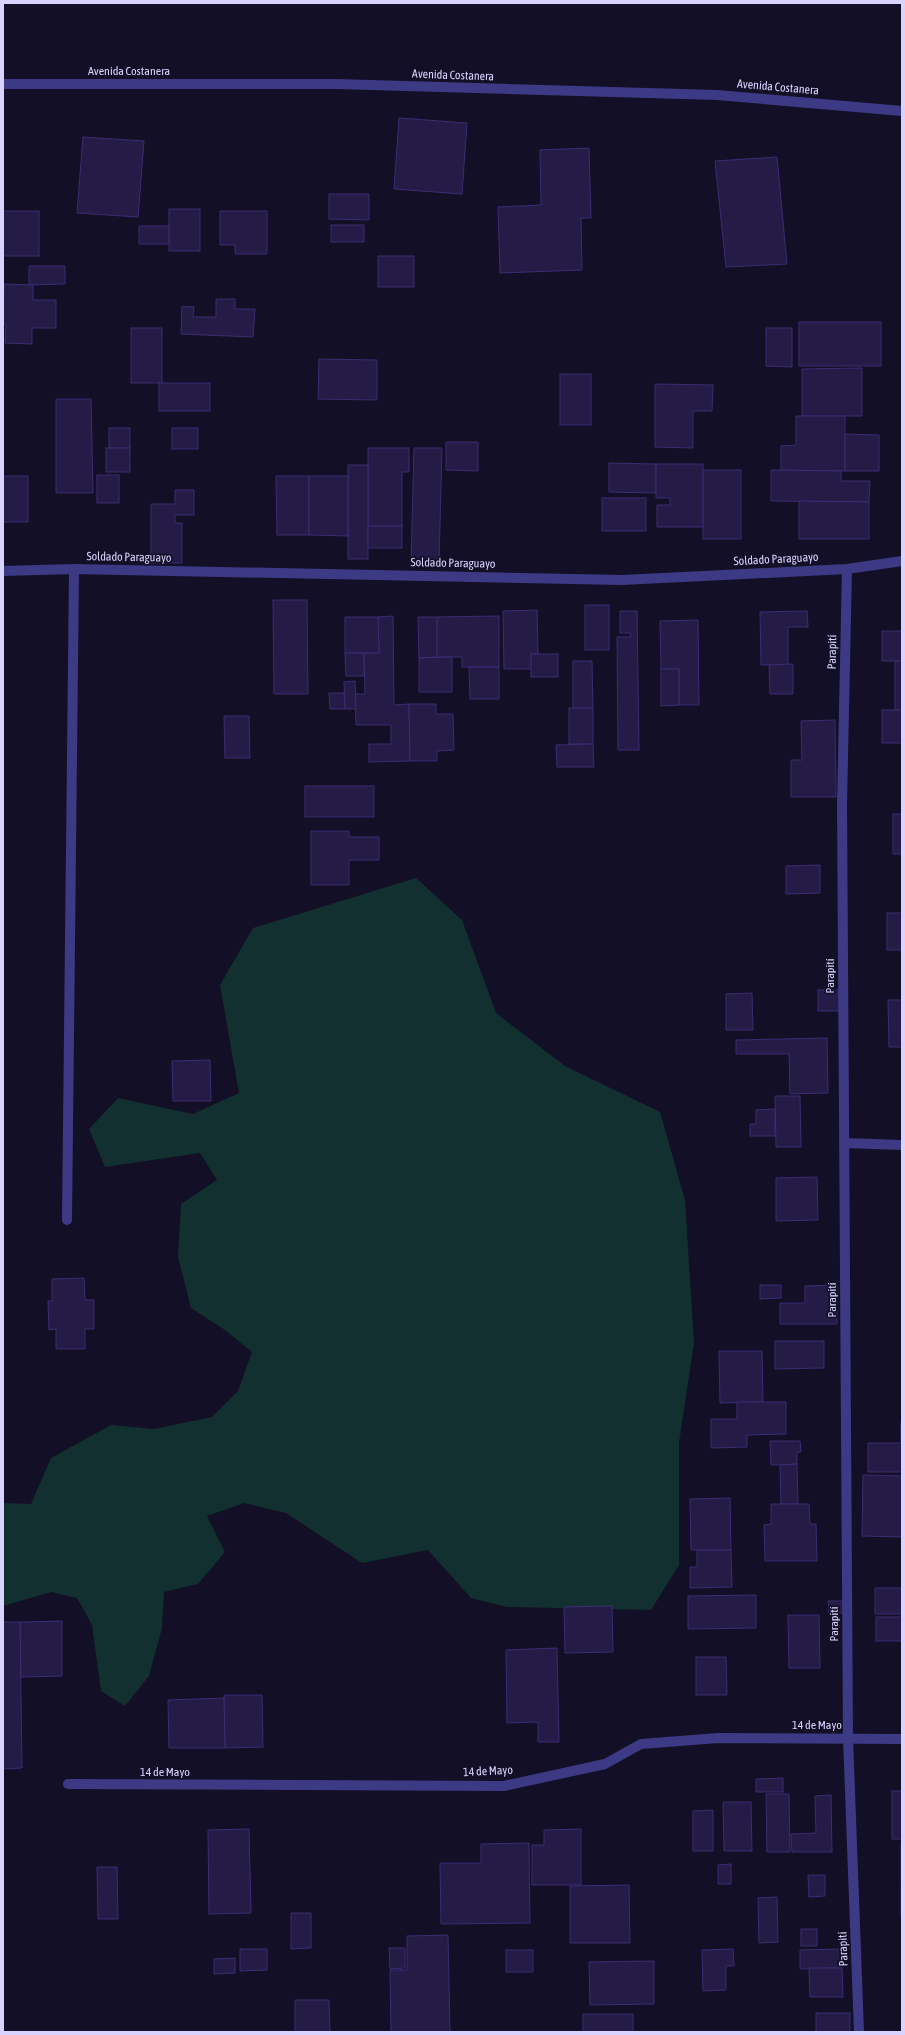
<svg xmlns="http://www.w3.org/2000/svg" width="905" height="2035" viewBox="0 0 905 2035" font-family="'Asap Condensed',sans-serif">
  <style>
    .green { fill: #12302f }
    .building { fill: #241b47; stroke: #3b2d73 }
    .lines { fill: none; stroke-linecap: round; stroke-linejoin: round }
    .minor { stroke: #3d3a85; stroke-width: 10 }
    .labels { text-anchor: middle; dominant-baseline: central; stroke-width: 3.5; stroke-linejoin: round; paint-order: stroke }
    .street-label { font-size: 12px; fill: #d9d4ff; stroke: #130f26 }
  </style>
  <rect width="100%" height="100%" fill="#130f26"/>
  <!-- green -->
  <path class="green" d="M 416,878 L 462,920 L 496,1013 L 565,1066 L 660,1112 L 685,1200 L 694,1343 L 679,1443 L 679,1565 L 651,1610 L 507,1607 L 471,1598 L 428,1550 L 362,1563 L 286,1513 L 244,1503 L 207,1516 L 225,1552 L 198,1584 L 164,1592 L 162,1628 L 149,1676 L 125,1706 L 101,1691 L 92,1625 L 77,1598 L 51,1592 L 3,1606 L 3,1503 L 31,1504 L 51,1458 L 111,1425 L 154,1429 L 212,1417 L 238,1391 L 252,1352 L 225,1330 L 191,1308 L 178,1257 L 181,1204 L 217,1180 L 200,1153 L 105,1167 L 89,1129 L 118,1098 L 193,1114 L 239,1093 L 220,985 L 253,928 Z"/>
  <!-- building -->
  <g class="building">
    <path d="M 399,118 L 467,123 L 462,194 L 394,189 Z"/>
    <path d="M 83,137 L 144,141 L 138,217 L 77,213 Z"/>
    <path d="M 589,148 L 591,218 L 581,218 L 582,270 L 500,273 L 498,207 L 541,205 L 540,150 Z"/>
    <path d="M 777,157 L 787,264 L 726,267 L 715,161 Z"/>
    <path d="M 329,194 L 369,194 L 369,220 L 329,219 Z"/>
    <rect x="169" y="209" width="31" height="42"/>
    <rect x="3" y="211" width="36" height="45"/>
    <path d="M 220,211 L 267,211 L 267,254 L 235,254 L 235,245 L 220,245 Z"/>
    <rect x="331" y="225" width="33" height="17"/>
    <rect x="139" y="226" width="30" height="18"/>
    <rect x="378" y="256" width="36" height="31"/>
    <path d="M 29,266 L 65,266 L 65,284 L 29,285 Z"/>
    <path d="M 4,284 L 33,285 L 33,300 L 56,300 L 56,328 L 32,328 L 32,344 L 5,343 L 6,324 L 3,324 Z"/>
    <path d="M 216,299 L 235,299 L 235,309 L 255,309 L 253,337 L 181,334 L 182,306 L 194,307 L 193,317 L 216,317 Z"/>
    <rect x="799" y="322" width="82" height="44"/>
    <rect x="131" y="328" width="31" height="55"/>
    <path d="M 766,328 L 792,328 L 792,367 L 766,366 Z"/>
    <path d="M 319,359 L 377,360 L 377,400 L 318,399 Z"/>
    <path d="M 862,368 L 862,416 L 802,416 L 802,369 Z"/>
    <rect x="560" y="374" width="31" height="51"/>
    <rect x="159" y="383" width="51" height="28"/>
    <path d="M 655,384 L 713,385 L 712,411 L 693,411 L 693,448 L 655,447 Z"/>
    <path d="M 56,399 L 91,399 L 93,493 L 56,493 Z"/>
    <path d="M 796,416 L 845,416 L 845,471 L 781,470 L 781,446 L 796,445 Z"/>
    <rect x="109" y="428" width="21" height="20"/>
    <rect x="172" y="428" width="26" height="21"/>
    <path d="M 845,434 L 879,435 L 879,471 L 845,471 Z"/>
    <path d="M 446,442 L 478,442 L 478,471 L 446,470 Z"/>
    <rect x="106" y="448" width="24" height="24"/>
    <path d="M 368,448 L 409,448 L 409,472 L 402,472 L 402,526 L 368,526 Z"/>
    <path d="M 414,448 L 442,448 L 439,563 L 411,564 Z"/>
    <path d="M 609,463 L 656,464 L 656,493 L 609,492 Z"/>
    <path d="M 656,464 L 703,464 L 703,527 L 657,527 L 657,505 L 670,505 L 670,498 L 656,498 Z"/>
    <rect x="348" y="465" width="20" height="94"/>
    <rect x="703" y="470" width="38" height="69"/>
    <path d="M 771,470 L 841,471 L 841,481 L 870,481 L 869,502 L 771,501 Z"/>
    <rect x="97" y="475" width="22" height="28"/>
    <rect x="3" y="476" width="25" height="46"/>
    <path d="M 276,476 L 309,476 L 309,535 L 277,535 Z"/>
    <path d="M 309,476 L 348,476 L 348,536 L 309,535 Z"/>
    <path d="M 175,490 L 194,490 L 194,515 L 175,515 L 175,523 L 182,523 L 182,563 L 151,563 L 151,504 L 175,504 Z"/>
    <rect x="602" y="498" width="44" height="33"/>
    <path d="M 799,501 L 869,502 L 869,539 L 799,539 Z"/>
    <rect x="368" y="526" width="34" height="22"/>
    <path d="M 273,600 L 307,600 L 308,694 L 274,694 Z"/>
    <rect x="585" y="605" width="24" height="45"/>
    <path d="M 537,610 L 538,654 L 531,654 L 531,669 L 504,669 L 503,611 Z"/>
    <path d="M 620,611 L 637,611 L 639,750 L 618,750 L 617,637 L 631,637 L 630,633 L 620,633 Z"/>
    <path d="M 807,611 L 808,627 L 788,627 L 788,665 L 761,665 L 760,612 Z"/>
    <path d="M 393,616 L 394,705 L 409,704 L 410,761 L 369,762 L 369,744 L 391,744 L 391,725 L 356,725 L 355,694 L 365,694 L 364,653 L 379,653 L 378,617 Z"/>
    <path d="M 499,616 L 499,667 L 462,667 L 462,657 L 437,657 L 437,617 Z"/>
    <path d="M 345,617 L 378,617 L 379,653 L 345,653 Z"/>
    <path d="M 418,617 L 437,617 L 437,657 L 419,658 Z"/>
    <path d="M 698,620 L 699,705 L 679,705 L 679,669 L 661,669 L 660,621 Z"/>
    <rect x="882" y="631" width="20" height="30"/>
    <path d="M 345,653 L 364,653 L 364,676 L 346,676 Z"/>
    <rect x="531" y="654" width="27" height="23"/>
    <path d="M 452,657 L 452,692 L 419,692 L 419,658 Z"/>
    <path d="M 573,661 L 592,661 L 593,708 L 573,708 Z"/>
    <rect x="895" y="661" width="7" height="49"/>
    <path d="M 793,664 L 793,694 L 770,694 L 769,665 Z"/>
    <path d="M 469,667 L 499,667 L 499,699 L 470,699 Z"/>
    <path d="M 661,669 L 679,669 L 679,705 L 661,706 Z"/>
    <path d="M 355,681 L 356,709 L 345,709 L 344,682 Z"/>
    <path d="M 329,693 L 344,693 L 345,709 L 330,709 Z"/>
    <path d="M 409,704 L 436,704 L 436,714 L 453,714 L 454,750 L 437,751 L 437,761 L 410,761 Z"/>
    <rect x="569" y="708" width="24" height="36"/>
    <rect x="882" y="710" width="20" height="33"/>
    <path d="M 224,716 L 249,716 L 250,758 L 225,758 Z"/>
    <path d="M 835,720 L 836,797 L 791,797 L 791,760 L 802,760 L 801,721 Z"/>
    <path d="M 593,744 L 594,767 L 557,767 L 556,745 Z"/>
    <rect x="305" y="786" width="69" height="31"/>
    <rect x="893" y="814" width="9" height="40"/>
    <path d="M 311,831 L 349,831 L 349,837 L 379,837 L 379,860 L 349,860 L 349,885 L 311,885 Z"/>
    <path d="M 820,865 L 820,893 L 786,894 L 786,866 Z"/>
    <rect x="887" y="913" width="15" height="37"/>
    <rect x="818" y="990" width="21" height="21"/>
    <path d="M 752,993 L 753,1030 L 726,1030 L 726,994 Z"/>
    <path d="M 888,1000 L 902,1000 L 902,1047 L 889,1047 Z"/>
    <path d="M 827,1038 L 828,1093 L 790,1094 L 789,1054 L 736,1054 L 736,1040 Z"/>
    <path d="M 210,1060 L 211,1101 L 173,1101 L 172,1061 Z"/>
    <path d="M 775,1096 L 800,1096 L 801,1147 L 776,1147 Z"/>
    <path d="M 775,1109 L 775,1136 L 750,1136 L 750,1124 L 756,1124 L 756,1110 Z"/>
    <path d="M 817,1177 L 818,1220 L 776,1221 L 776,1178 Z"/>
    <path d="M 84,1278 L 85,1300 L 94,1300 L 94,1329 L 85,1329 L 85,1349 L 56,1349 L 56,1329 L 49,1330 L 48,1301 L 52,1301 L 52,1279 Z"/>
    <path d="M 760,1285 L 781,1285 L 781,1298 L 760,1299 Z"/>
    <path d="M 837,1285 L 837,1324 L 780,1324 L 780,1303 L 805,1303 L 805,1286 Z"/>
    <path d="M 775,1341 L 824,1341 L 824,1368 L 775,1369 Z"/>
    <path d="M 719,1351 L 762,1351 L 763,1402 L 720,1403 Z"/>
    <path d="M 737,1402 L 786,1402 L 786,1434 L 747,1435 L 747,1447 L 711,1448 L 711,1419 L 737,1419 Z"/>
    <path d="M 901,1423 L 902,1472 L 868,1472 L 868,1443 L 901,1443 Z"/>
    <path d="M 770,1441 L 800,1441 L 801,1452 L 797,1452 L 797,1464 L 771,1465 Z"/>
    <path d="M 797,1464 L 798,1504 L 781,1504 L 780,1465 Z"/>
    <path d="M 863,1475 L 902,1476 L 902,1537 L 862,1536 Z"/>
    <path d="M 730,1498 L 731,1550 L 691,1550 L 690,1499 Z"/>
    <path d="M 771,1504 L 809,1504 L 810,1524 L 816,1524 L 817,1561 L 765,1561 L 764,1525 L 771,1524 Z"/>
    <path d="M 697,1550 L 731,1550 L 732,1587 L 690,1588 L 690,1567 L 697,1567 Z"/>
    <rect x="875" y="1588" width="27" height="26"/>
    <path d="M 756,1595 L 756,1628 L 688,1629 L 688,1596 Z"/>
    <path d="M 828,1601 L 843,1601 L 843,1613 L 829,1613 Z"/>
    <path d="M 612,1606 L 613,1652 L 565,1653 L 564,1607 Z"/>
    <path d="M 788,1615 L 819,1615 L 820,1668 L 789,1668 Z"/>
    <rect x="876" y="1617" width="26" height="24"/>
    <path d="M 62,1621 L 62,1676 L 21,1677 L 20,1622 Z"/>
    <path d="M 3,1622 L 20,1622 L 22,1768 L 3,1769 Z"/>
    <path d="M 557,1648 L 559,1742 L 538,1742 L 538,1722 L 507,1723 L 506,1650 Z"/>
    <path d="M 696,1657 L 726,1657 L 727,1695 L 696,1695 Z"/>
    <path d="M 224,1695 L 262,1695 L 263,1747 L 225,1748 Z"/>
    <path d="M 224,1698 L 225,1748 L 169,1748 L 168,1700 Z"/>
    <path d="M 783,1778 L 783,1792 L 756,1792 L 756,1779 Z"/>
    <rect x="892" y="1791" width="10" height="48"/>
    <path d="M 766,1794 L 789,1794 L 790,1852 L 767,1852 Z"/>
    <path d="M 831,1795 L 832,1852 L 792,1852 L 791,1834 L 816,1833 L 815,1796 Z"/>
    <path d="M 723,1802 L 751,1802 L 752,1851 L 724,1851 Z"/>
    <path d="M 713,1810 L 713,1851 L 693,1851 L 693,1811 Z"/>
    <path d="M 249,1829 L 251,1913 L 209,1914 L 208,1830 Z"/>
    <path d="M 581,1829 L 581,1885 L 532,1885 L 532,1845 L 544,1845 L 544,1830 Z"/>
    <path d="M 529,1843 L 530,1923 L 441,1924 L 440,1863 L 481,1863 L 481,1844 Z"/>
    <rect x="901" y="1843" width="1" height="41"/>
    <path d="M 731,1864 L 731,1884 L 718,1884 L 718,1865 Z"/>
    <path d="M 97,1867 L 117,1867 L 118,1919 L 98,1919 Z"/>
    <path d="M 808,1875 L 825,1875 L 825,1896 L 809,1897 Z"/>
    <path d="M 629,1885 L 630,1943 L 570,1943 L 570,1886 Z"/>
    <rect x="901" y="1886" width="1" height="30"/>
    <path d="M 777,1897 L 778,1942 L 759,1943 L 758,1898 Z"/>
    <path d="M 291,1913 L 311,1913 L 311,1948 L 291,1949 Z"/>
    <rect x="801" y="1929" width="16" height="17"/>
    <path d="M 448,1935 L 450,2032 L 391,2032 L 390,1970 L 407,1970 L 407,1936 Z"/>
    <path d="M 389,1948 L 405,1948 L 405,1968 L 390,1969 Z"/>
    <path d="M 240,1949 L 267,1949 L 267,1970 L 240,1971 Z"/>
    <path d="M 733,1949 L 734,1966 L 726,1966 L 726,1990 L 703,1991 L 702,1950 Z"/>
    <path d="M 842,1949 L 842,1968 L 800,1969 L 800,1950 Z"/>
    <rect x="506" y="1950" width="27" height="22"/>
    <path d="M 235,1958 L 235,1973 L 214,1974 L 214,1959 Z"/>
    <path d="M 654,1961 L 654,2004 L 590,2005 L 589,1962 Z"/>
    <path d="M 809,1968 L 842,1968 L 843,1997 L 810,1997 Z"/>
    <path d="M 295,2000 L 329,2000 L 330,2032 L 295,2032 Z"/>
    <rect x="816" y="2013" width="34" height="19"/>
    <rect x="583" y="2014" width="50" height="18"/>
  </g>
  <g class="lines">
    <!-- minor -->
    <g class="minor">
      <path d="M 3,84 L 336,84 L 717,95 L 902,111"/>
      <path d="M 847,569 L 842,804 L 848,1738 L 859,2032"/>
      <path d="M 3,571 L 74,569 L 622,580 L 847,569 L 902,561"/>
      <path d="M 844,1143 L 902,1145"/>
      <path d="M 67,1220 L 74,569"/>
      <path d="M 68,1784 L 504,1786 L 605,1764 L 641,1744 L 718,1738 L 902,1739"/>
    </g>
  </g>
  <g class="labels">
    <!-- street labels -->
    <g class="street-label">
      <text x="129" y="71">Avenida Costanera</text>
      <text transform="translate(453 75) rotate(2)">Avenida Costanera</text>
      <text transform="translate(778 87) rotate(5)">Avenida Costanera</text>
      <text transform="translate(129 557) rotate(1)">Soldado Paraguayo</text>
      <text transform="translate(776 559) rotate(-3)">Soldado Paraguayo</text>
      <text transform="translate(453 563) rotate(1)">Soldado Paraguayo</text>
      <text transform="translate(832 652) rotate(-89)">Parapití</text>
      <text transform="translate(830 976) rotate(-90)">Parapití</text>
      <text transform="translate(832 1300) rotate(-90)">Parapití</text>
      <text transform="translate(834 1624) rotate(-90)">Parapití</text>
      <text x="817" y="1725">14 de Mayo</text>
      <text transform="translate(488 1771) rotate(-3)">14 de Mayo</text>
      <text x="165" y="1772">14 de Mayo</text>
      <text transform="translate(843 1949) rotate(-92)">Parapití</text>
    </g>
  </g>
  <!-- border -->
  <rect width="905" height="2035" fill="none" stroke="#d9d4ff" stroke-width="8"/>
</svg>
